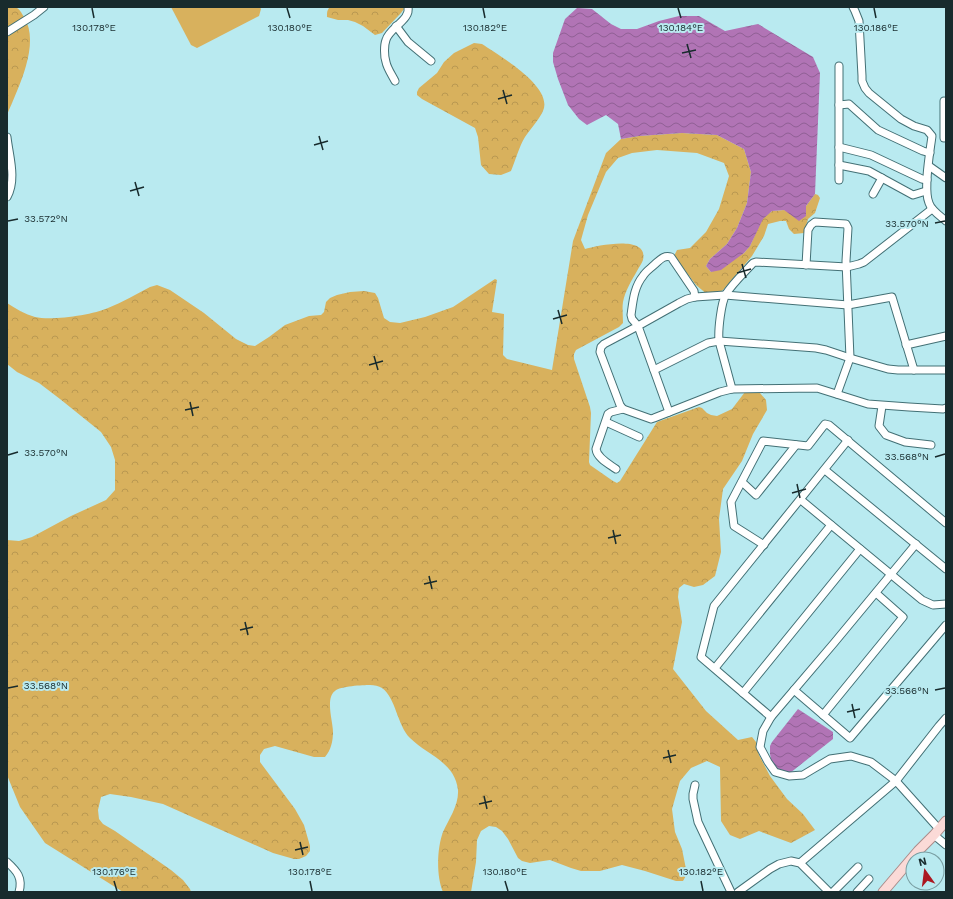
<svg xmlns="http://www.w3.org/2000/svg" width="953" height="899" viewBox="0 0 953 899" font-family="'Work Sans',sans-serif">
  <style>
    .forest { fill: url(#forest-crowns) }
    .pitch { fill: #d8b15d }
    .water { fill: url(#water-waves) }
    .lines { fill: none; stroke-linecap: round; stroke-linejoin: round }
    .minor-casing { stroke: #437075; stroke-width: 9 }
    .major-casing { stroke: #aa8c8a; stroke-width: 11 }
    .minor { stroke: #fff; stroke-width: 7 }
    .major { stroke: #fbdad7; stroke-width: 9 }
    .ticks { fill: none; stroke: #182b2d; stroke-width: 1.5 }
    .ticks-label { font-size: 10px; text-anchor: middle; fill: #182b2d; stroke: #b9eaf0; stroke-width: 4; stroke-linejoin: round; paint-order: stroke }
  </style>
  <defs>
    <pattern id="forest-crowns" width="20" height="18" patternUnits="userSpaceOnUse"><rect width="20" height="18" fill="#d8b15d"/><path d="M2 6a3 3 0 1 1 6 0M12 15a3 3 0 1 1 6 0" fill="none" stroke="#b99851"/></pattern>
    <pattern id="water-waves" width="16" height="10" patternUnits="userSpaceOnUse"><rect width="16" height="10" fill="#b174b5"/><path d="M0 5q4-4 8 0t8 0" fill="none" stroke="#8f5f94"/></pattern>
  </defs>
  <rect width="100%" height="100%" fill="#b9eaf0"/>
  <!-- forest -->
  <g class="forest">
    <path d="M 7,7 C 18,7 18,7 24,17 C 41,44 18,88 7,115 Z"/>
    <path d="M 330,7 L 403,7 L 404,9 L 401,13 L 382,33 L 375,35 L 363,26 L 355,22 L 348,20 L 338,20 L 327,17 C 327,12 327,10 330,7 Z"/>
    <path d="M 474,43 L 482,44 C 498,55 554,87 543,111 C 539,120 531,128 525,137 C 519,147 516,159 511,171 L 501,175 L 489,174 L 481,165 L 478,137 L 475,128 L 422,99 L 417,95 L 417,92 L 419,88 L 437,73 L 444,62 L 454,53 Z"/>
    <path d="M 682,133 L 717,135 L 744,149 L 751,172 L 747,203 L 737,228 L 727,244 L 710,259 L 706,266 L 711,272 L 744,253 L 750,246 L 762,219 L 772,211 L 784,210 L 806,216 L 806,206 L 815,194 L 818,195 L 820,198 L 815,213 L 808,219 L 804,233 L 794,234 L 789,229 L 786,221 L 780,221 L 768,224 L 764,236 L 752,256 L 723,290 L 717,294 L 708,295 L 696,285 L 674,256 L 677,250 L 690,248 L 706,232 L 719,209 L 729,176 L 724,163 L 697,153 L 657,150 L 632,153 L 618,158 L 606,172 L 588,215 L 581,240 L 585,249 C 597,246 649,234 643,260 C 642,263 639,267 637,271 C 632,280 625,291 623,302 C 622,308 623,316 623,323 L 619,327 L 576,350 L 574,354 L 574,359 L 590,407 L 591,413 L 589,462 L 590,465 L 613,481 L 617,483 L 620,481 L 657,422 L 699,407 L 702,408 L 707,413 L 711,415 L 717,416 L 732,409 L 745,392 L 749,391 L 760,393 L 766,400 L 767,410 L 753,434 L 742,461 L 723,489 L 719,519 L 721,552 L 715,576 L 703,585 L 694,587 L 684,584 L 679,588 L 678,597 L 682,622 L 673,669 L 706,711 L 738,740 L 752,737 L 756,742 L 759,755 L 770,776 L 787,799 L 803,814 L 815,830 L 791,843 L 759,831 L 740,839 L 730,835 L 721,821 L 720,767 L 707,761 L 691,768 L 680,781 L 672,809 L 675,832 L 682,849 L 687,874 L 683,881 L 676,881 L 645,871 L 622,865 L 600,871 L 581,871 L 571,868 L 550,860 L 530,863 L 522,861 L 518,858 L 508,839 L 502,831 L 496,827 L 489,826 L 481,831 L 477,840 L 476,862 L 471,892 L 443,892 C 436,876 437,848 443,832 C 449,819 459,805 458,790 C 455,762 427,755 410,738 C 397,725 396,698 382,688 C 379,686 374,685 370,685 C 363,685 340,686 335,691 C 325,698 333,722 333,732 C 333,741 331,750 325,757 L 314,757 L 275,746 L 264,749 L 260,755 L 260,762 L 295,809 L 304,825 L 310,846 L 310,851 L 306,856 L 299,859 L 294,859 L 273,853 L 163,804 L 131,797 L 110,794 L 101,797 L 98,810 L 99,819 L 103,824 L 115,831 L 171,870 L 183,880 L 190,889 L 191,892 L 123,892 L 45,843 L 20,807 L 7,775 L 7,540 L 19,541 L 32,537 L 71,516 L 106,500 L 115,490 L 115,460 L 111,447 L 101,432 L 60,399 L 39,383 L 17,372 L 7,364 L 7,303 C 16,309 25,314 35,317 C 52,321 92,315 108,308 C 123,302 136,294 150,287 L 157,285 L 170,290 L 204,313 L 236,339 L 248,345 L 255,346 L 269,337 L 285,325 L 309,316 L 321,315 L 324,312 L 326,302 L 330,298 L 337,295 L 350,292 L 364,291 L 375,293 L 378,298 L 384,318 L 390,322 L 400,323 L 425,317 L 453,307 L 495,279 L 497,280 L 492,312 L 504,314 L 503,355 L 507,359 L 552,370 L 573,241 L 606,153 L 621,139 L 639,136 Z"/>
  </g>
  <!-- pitch -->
  <path class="pitch" d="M 171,7 L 260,7 L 261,9 L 259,16 L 197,48 L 191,45 Z"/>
  <!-- water -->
  <g class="water">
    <path d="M 577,8 L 592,9 L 611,24 L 621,29 L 637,29 L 659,21 L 679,16 L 699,16 L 725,31 L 758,24 L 813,57 L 820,73 L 815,194 L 806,206 L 806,216 L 799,221 L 784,210 L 772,211 L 763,219 L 750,246 L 744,253 L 721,270 L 711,272 L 706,266 L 710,259 L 727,244 L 737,228 L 747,203 L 751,172 L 744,149 L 717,135 L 682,133 L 639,136 L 621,139 L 618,124 L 606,115 L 587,125 L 579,119 L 568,105 L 558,79 L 553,62 L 553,53 L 565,19 Z"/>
    <path d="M 798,709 L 833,732 L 833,739 L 790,773 L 780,772 L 772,765 L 770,754 L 770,746 L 772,742 Z"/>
  </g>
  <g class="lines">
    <!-- minor casing -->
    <g class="minor-casing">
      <g id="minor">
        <path d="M 853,7 L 855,11 L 859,21 L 862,76 L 862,81 L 865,88 L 869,93 L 901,119 L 914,126 L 927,130 L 932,136 C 930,152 923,189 929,203 C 931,210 940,216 946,221"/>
        <path d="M 396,26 L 408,42 L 431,61"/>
        <path d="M 7,32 L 34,15 L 44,7"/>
        <path d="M 395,81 C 392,75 387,68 386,62 C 384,56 384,45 386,40 C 389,28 411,20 408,7"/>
        <path d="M 944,101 L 944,138"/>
        <path d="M 839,105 L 849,104 L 878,130 L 923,151 L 930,153"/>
        <path d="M 7,137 C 9,156 17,179 7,197"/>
        <path d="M 839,147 L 871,155 L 922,179 L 927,180"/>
        <path d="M 839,165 L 869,171 L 913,195 L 926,191"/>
        <path d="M 929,166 L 946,178"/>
        <path d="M 839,180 L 839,66"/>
        <path d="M 873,194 L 882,178"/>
        <path d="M 806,265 L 808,230 L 811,225 L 815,222 L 846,224 L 848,228 L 846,261 L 850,358 L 837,394"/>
        <path d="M 906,345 L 946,336"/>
        <path d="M 654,370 L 708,343 L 719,341 L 816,348 L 826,350 L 850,358 L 888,369 L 898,370 L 946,370"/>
        <path d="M 732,389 L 719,341 C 718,330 721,303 726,294 C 733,283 744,273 753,263 L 756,262 L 847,267 L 859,264 L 864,262 L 932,209"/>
        <path d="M 882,406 L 879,426 L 886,435 L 905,442 L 931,445"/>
        <path d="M 623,409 L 620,405 L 600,352 L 601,347 L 604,344 L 638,326 L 632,319 L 631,315 C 633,301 634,287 643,276 C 646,271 651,268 654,265 C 660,260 663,255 671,257 L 694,291 L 695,297"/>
        <path d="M 669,412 L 638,326 L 679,303 L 687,299 L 695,297 L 725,295 L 848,305 L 892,297 L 914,370"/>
        <path d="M 606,422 L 639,437"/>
        <path d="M 616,469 C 609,464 597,458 596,449 L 608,414 L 611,412 L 623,409 L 651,419 L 654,418 L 720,392 L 732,389 L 817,388 L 868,404 L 909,407 L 943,409 L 946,408"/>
        <path d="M 825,470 L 946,569"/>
        <path d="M 742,482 L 756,495 L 796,445"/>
        <path d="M 801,500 L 922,600 L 933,605 L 946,604"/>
        <path d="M 916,544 L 834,643 L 771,717 L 763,731 L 760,747 L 768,762 L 775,772 L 789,776 L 803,775 L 830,759 L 851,756 L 871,762 L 896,781 L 939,829"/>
        <path d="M 764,545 L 734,526 L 731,502 L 763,441 L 808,446 L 825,424 L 829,425 L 946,523"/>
        <path d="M 715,668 L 831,525"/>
        <path d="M 794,690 L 850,738 L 946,625"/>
        <path d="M 743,693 L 860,549"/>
        <path d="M 823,715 L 903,617 L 876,593"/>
        <path d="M 771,717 L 701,657 L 714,606 L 848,440"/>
        <path d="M 695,785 L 693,794 L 693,799 L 698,822 L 731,892"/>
        <path d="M 934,835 L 946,845"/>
        <path d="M 7,862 C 17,871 23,878 19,892"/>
        <path d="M 800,863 L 896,781 L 939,726 L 946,718"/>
        <path d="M 738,892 L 770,869 L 779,864 L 791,861 L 800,863 L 829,892"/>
        <path d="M 833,892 L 858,867"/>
        <path d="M 857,892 L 869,879"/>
      </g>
    </g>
    <!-- major casing -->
    <g class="major-casing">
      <path id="major" d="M 883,892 L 918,851 L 934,835 L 946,821"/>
    </g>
    <!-- minor -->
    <use href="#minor" class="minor"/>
    <!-- major -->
    <use href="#major" class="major"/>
  </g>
  <!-- ticks -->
  <path class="ticks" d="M 92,8 L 94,18M 287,8 L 290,18M 483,8 L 485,18M 678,8 L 681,18M 874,8 L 876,18M 687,44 L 691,58M 682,53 L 696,50M 503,90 L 507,104M 498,99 L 512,95M 319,136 L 323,150M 314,145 L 328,141M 135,182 L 139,196M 130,191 L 144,187M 8,221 L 18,219M 935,223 L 945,221M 742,264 L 746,278M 737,273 L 751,269M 558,310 L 562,324M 553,319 L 567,315M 374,356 L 378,370M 369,365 L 383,361M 190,402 L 193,416M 185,410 L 199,407M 8,455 L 18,452M 935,457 L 945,454M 797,484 L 800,498M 792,493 L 806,489M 613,530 L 616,544M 608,538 L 621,535M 429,576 L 432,589M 424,584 L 437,581M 245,622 L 248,635M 240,630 L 253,627M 8,688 L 18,686M 935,690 L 945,688M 852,704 L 855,718M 847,712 L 860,709M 668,750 L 671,763M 663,758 L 676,755M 484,796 L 487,809M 479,804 L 492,801M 300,842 L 303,855M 295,850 L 308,847M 114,881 L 117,891M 310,881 L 312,891M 505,881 L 508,891M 701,881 L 703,891"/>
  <g class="ticks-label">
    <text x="876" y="31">130.186°E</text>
    <text x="94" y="31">130.178°E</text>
    <text x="290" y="31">130.180°E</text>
    <text x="485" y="31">130.182°E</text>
    <text x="681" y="31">130.184°E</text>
    <text x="46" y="222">33.572°N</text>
    <text x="907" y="227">33.570°N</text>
    <text x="46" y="456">33.570°N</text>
    <text x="907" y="460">33.568°N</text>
    <text x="46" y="689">33.568°N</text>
    <text x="907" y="694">33.566°N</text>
    <text x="114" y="875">130.176°E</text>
    <text x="310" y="875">130.178°E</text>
    <text x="505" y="875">130.180°E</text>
    <text x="701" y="875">130.182°E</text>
  </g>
  <!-- border -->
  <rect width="953" height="899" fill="none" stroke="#182b2d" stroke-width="16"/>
  <!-- north arrow -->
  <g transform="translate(925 871) rotate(346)"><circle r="19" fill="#b9eaf0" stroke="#799ea2"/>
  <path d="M0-3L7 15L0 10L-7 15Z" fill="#ab1821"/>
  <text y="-6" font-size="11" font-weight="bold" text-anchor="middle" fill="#182b2d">N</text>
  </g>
</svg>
